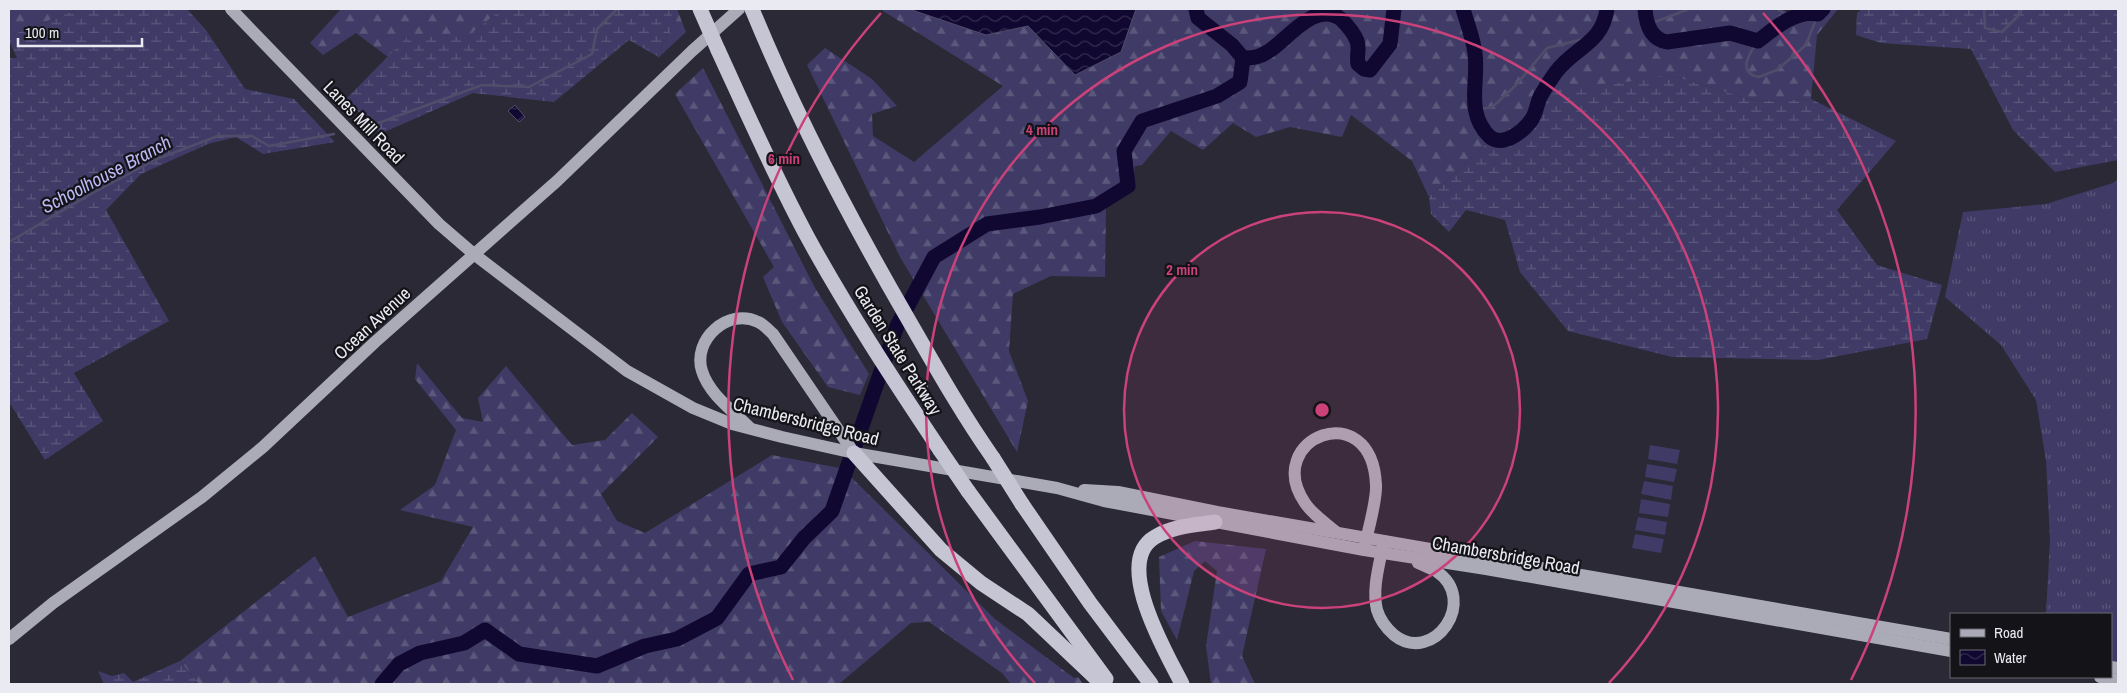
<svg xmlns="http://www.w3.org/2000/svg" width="2127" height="693" viewBox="0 0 2127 693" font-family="'Archivo Narrow',sans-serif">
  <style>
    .grass { fill: url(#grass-tufts) }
    .forest { fill: url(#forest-firs) }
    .wetland { fill: url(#wetland-marsh) }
    .pitch { fill: #3f3b66 }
    .water { fill: url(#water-waves); stroke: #524c6b }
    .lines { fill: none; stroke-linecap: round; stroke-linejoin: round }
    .stream { stroke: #524c6b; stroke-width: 2.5 }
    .river { stroke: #110831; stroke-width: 15 }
    .primary { stroke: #ababb8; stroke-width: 12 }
    .highway { stroke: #c5c5d4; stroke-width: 15 }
    .highway-bridge { stroke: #c5c5d4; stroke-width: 15 }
    .ring { fill: none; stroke: #ca4279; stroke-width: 2.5 }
    .labels { text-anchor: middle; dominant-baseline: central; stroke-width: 4.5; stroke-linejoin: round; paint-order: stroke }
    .street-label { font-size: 18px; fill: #eaeaf2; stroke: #131318 }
    .water-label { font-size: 19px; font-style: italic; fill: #bbb8f5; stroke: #131318 }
    .centre { fill: #ca4279; stroke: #131318; stroke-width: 2.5 }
    .ring-label { font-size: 15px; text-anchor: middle; font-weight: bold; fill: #ca4279; stroke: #131318; stroke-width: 4.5; stroke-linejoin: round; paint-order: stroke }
  </style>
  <defs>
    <pattern id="grass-tufts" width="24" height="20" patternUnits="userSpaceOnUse" patternTransform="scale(1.25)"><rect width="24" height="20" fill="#3f3b66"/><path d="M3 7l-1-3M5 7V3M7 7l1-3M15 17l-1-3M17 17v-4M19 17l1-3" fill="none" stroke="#5b587c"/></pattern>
    <pattern id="forest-firs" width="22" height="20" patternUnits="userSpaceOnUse" patternTransform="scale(1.25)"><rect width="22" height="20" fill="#3f3b66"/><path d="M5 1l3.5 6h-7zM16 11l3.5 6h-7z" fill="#5b587c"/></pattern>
    <pattern id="wetland-marsh" width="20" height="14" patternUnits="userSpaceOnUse" patternTransform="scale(1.25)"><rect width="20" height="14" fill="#3f3b66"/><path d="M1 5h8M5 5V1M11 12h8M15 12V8" fill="none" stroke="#5b587c"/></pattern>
    <pattern id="water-waves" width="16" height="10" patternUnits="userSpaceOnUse" patternTransform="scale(1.25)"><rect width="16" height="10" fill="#110831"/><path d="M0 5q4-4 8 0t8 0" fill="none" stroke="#342c4f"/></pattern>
  </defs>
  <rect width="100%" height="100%" fill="#2a2935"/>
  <!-- grass -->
  <path class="grass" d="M 2118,179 L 2118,668 L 2111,667 L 2111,614 L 2046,614 L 2050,540 L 2046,461 L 2036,400 L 2001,345 L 1945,297 L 1963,212 L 2046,204 L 2113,183 Z"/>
  <!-- forest -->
  <g class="forest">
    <path d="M 9,9 L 78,9 L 9,36 Z"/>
    <path d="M 341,9 L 502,9 L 467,37 L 407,37 L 388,57 L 356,33 L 323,55 L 310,43 Z"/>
    <path d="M 668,9 L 677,9 L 686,32 L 658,58 L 657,56 L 676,21 Z"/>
    <path d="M 883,9 L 909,9 L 986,35 L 1028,26 L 1075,75 L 1121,52 L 1136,9 L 1782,9 L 1787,12 L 1838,9 L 1817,35 L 1811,99 L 1756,101 L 1669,75 L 1519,122 L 1485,145 L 1429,197 L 1412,161 L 1351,115 L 1342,137 L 1290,127 L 1256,137 L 1233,123 L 1203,150 L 1171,131 L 1142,165 L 1135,166 L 1134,174 L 1106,204 L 1105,277 L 1051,276 L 1013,294 L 1009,351 L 1028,401 L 1017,452 L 900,257 L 807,65 L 825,48 L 872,79 L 897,106 L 872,114 L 873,136 L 914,162 L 1003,86 L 883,11 Z"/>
    <path d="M 703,68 L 815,288 L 869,374 L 860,395 L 828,387 L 782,322 L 763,277 L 774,267 L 675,94 Z"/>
    <path d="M 417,363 L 462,418 L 483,422 L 478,398 L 506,366 L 572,445 L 605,440 L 632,413 L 658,437 L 601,494 L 617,521 L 645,533 L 772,455 L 850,470 L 849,475 L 995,619 L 1074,678 L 1078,677 L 1083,684 L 1011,684 L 1002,673 L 929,622 L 911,623 L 839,684 L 199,684 L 180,661 L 315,556 L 348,617 L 441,581 L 473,527 L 400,510 L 435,485 L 456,430 L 415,379 Z"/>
    <path d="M 1195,541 L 1266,549 L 1242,656 L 1255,684 L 1211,684 L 1206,646 L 1217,571 L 1205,561 L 1194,571 L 1177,640 L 1161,611 L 1159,557 Z"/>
  </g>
  <!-- wetland -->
  <g class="wetland">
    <path d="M 78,9 L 187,9 L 206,30 L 245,89 L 294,99 L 335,142 L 263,154 L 236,137 L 208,144 L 141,174 L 106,210 L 169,321 L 74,373 L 103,421 L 45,460 L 9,402 L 9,58 L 17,58 L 9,41 L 9,36 Z"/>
    <path d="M 502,9 L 668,9 L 676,21 L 657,56 L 629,40 L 554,102 L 473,93 L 380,134 L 346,99 L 407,37 L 467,37 Z"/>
    <path d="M 1862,9 L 2118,9 L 2118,160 L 2055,172 L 2013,130 L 1971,49 L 1881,43 L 1856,35 L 1857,13 Z"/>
    <path d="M 1669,75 L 1756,101 L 1811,99 L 1896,141 L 1837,210 L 1877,265 L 1942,285 L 1927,339 L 1818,360 L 1672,357 L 1568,331 L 1520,272 L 1505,220 L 1466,210 L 1449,232 L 1431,214 L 1429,197 L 1485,145 L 1519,122 L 1551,94 Z"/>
    <path d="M 180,661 L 199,684 L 104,684 L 98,671 L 112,676 L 124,673 L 133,682 Z"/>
  </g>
  <!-- pitch -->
  <g class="pitch">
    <path d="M 1650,445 L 1680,450 L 1677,464 L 1648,459 Z"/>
    <path d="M 1647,464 L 1677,469 L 1674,482 L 1645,477 Z"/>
    <path d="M 1644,481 L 1673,486 L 1671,500 L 1641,494 Z"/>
    <path d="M 1641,499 L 1670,504 L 1668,517 L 1639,513 Z"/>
    <path d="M 1638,517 L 1667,522 L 1665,535 L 1635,530 Z"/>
    <path d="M 1635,534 L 1664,539 L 1661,553 L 1632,548 Z"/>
  </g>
  <!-- water -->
  <g class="water">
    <path d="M 909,9 L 1136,9 L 1121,52 L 1075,75 L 1028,26 L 986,35 Z"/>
    <path d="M 515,105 L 525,117 L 519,122 L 508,111 Z"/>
  </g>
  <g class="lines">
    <!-- stream -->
    <g class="stream">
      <path d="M 1777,9 L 1793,18"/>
      <path d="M 1984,9 L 1985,28 L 2002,32 L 2020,14 L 2022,9"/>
      <path d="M 1647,25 L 1689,9"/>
      <path d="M 1758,41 C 1750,52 1736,73 1759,77 L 1777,70 L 1806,45 L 1818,14"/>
      <path d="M 1475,110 L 1492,107 L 1498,102 L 1516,85 L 1547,48 L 1596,36"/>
      <path d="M 361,127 L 381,122 L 482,85 L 529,87 L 592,54 L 597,29 L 617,9"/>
      <path d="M 9,242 L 89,195 L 157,159 L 218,136 L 252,136 L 269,146 L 334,134"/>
    </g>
    <!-- river -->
    <g class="river">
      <path d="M 1196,9 L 1198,18 L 1232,45 L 1243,58"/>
      <path d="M 1463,9 C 1467,23 1473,38 1475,53 C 1479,82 1465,112 1489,136 C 1502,149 1524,131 1532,119 C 1536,113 1537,104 1540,97 C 1545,88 1550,80 1556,72 C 1575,47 1602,44 1607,9"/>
      <path d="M 1645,9 C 1646,24 1651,39 1667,42 L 1730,33 L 1758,41 C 1775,28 1795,10 1818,14 L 1823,9"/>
      <path d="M 1243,58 C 1254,58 1260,57 1269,51 C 1288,39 1315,0 1341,19 C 1347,25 1354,33 1357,41 C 1360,49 1356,57 1358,64 L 1364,69 L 1370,70 L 1390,44 L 1394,9"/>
      <path d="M 382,684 L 399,664 L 420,653 L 464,643 L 485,630 L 519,654 L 597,666 L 645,646 L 677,639 L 717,618 L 749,574 L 781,567 L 804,538 L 832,511 L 897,326 L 934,257 L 987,224 L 1040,217 L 1096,206 L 1128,186 L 1124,151 L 1142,121 L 1217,96 L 1240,82 L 1243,58"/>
    </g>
    <!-- primary -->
    <g class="primary">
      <path d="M 231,9 L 439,224 L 475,255 L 627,371 L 693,408 L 732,424 L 782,437 L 854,453 L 1057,488 L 1104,501 L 1364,550 L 1486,569 L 1951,651"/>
      <path d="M 749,427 C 733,411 709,394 702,371 C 692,340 728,307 758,322 C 764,324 768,330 773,334 L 854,453"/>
      <path d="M 1084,490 L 1118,492 L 1217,512 L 1951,639"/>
      <path d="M 1336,532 C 1326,523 1313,515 1305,503 C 1261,438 1372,394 1376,485 C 1377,500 1368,530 1365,545"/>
      <path d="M 1383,545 C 1379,566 1372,589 1377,610 C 1380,620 1386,628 1394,635 C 1433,666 1480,600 1436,571 C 1430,568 1424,566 1418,563"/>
      <path d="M 9,639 L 53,603 L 202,497 L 263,447 L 375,342 L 557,181 L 692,51 L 739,9"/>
      <path d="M 2111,667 L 2118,668"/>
      <path d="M 2100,677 L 2118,680"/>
    </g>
    <!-- highway -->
    <g class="highway">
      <path d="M 752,9 C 796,116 850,219 908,319 C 935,366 962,414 993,458"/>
      <path d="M 718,50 C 747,113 775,177 808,238 C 848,311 894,381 940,450"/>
      <path d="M 854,453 L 941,550 L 981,583 L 1028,614 L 1102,684"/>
      <path d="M 968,491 L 1106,679"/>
      <path d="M 1022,504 L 1090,603 L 1151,684"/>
      <path d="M 1182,684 C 1167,654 1112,562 1155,537 C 1173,526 1195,525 1215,522"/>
    </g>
    <!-- highway-bridge -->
    <g class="highway-bridge">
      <path d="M 700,9 L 718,50"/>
      <path d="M 940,450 L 968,491"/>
      <path d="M 993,458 L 1022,504"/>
    </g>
  </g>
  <!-- distance rings -->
  <circle cx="1322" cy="410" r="198" fill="#ca4279" fill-opacity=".12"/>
  <g class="ring">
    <circle cx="1322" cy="410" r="198"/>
    <path d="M1035 683A396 396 0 1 1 1609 683"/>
    <path d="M793 680A594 594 0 0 1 881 13M1763 13A594 594 0 0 1 1851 680"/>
  </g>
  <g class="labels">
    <!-- street labels -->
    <g class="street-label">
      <text transform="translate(364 122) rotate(46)">Lanes Mill Road</text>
      <text transform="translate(372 323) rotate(-43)">Ocean Avenue</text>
      <text transform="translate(898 350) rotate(58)">Garden State Parkway</text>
      <text transform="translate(806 421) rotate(14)">Chambersbridge Road</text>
      <text transform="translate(1506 555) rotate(10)">Chambersbridge Road</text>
    </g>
    <!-- water labels -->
    <g class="water-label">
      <text transform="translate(106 174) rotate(-28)">Schoolhouse Branch</text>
    </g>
  </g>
  <circle cx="1322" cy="410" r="8" class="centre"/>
  <g class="ring-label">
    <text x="1042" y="135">4 min</text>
    <text x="784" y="164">6 min</text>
    <text x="1182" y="275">2 min</text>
  </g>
  <!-- border -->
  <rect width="2127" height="693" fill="none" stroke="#eaeaf2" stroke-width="20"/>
  <!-- legend -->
  <rect x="1950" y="613" width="162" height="65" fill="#131318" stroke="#69696f"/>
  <rect x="1960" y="629" width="25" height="8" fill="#ababb8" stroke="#69696f"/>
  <text x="1994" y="638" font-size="15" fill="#eaeaf2">Road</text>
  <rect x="1960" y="650" width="25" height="15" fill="url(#water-waves)" stroke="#69696f"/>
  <text x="1994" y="663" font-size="15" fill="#eaeaf2">Water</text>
  <!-- scale -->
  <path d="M18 38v8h124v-8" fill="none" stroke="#eaeaf2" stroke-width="2.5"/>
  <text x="25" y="38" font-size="15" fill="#eaeaf2" stroke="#131318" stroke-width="4" paint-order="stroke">100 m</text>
</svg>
